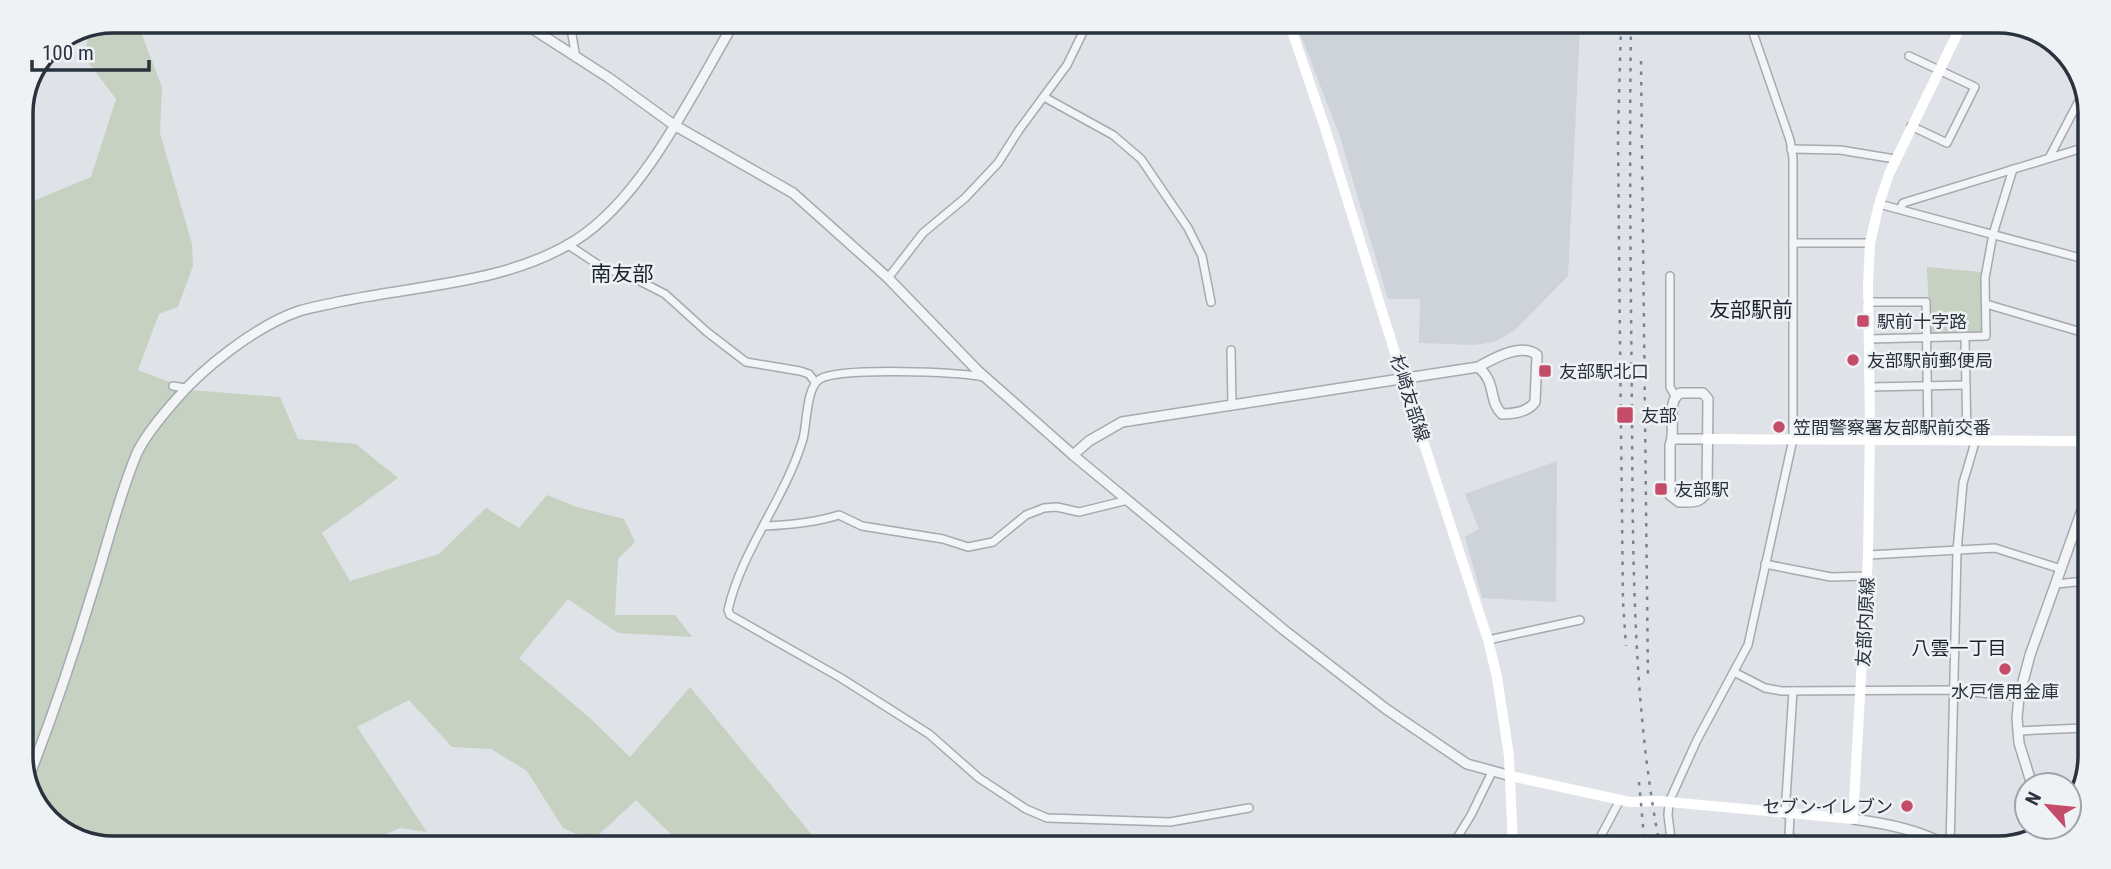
<svg xmlns="http://www.w3.org/2000/svg" width="2111" height="869" viewBox="0 0 2111 869" font-family="'Roboto Condensed','Noto Sans JP',sans-serif">
  <style>
    .built { fill: #ced2d9 }
    .green { fill: #c6d1c1 }
    .lines { fill: none; stroke-linecap: round; stroke-linejoin: round }
    .minor-casing { stroke: #a5aab1; stroke-width: 10 }
    .tertiary-casing { stroke: #a5aab1; stroke-width: 12 }
    .minor { stroke: #f2f4f6; stroke-width: 7 }
    .tertiary { stroke: #f2f4f6; stroke-width: 9 }
    .secondary { stroke: #fff; stroke-width: 10 }
    .rail { stroke: #7a8490; stroke-width: 2.5; stroke-dasharray: 3.5 7; stroke-linecap: butt }
    .poi-dot { fill: #c44c68; stroke: #eff2f5; stroke-width: 2.5 }
    .labels { text-anchor: middle; dominant-baseline: central; stroke-width: 5; stroke-linejoin: round; paint-order: stroke }
    .poi-label { font-size: 18px; fill: #29323d; stroke: #eff2f5; text-anchor: start }
    .street-label { font-size: 18px; fill: #29323d; stroke: #eff2f5 }
    .neighbourhood-label { font-size: 19px; fill: #1b232e; stroke: #eff2f5 }
    .quarter-label { font-size: 21px; fill: #1b232e; stroke: #eff2f5 }
    .rim { fill: none; stroke: #29323d; stroke-width: 3.5 }
  </style>
  <rect width="100%" height="100%" fill="#dfe3e7"/>
  <!-- built -->
  <g class="built">
    <path d="M 1297,25 L 1580,26 L 1568,276 L 1514,331 L 1494,342 L 1474,345 L 1419,343 L 1420,299 L 1388,299 L 1340,137 Z"/>
    <path d="M 1557,461 L 1556,602 L 1482,598 L 1465,537 L 1479,529 L 1465,494 Z"/>
  </g>
  <!-- green -->
  <g class="green">
    <path d="M 114,21 L 137,22 L 162,87 L 160,133 L 192,244 L 193,266 L 178,307 L 159,314 L 138,370 L 190,390 L 280,397 L 298,439 L 356,444 L 398,478 L 322,533 L 350,581 L 439,554 L 486,508 L 519,528 L 547,495 L 577,507 L 624,519 L 635,542 L 618,559 L 615,615 L 675,615 L 692,637 L 618,633 L 568,599 L 519,658 L 592,720 L 630,757 L 690,687 L 817,841 L 734,843 L 678,841 L 636,800 L 592,841 L 563,828 L 527,771 L 491,749 L 452,747 L 409,700 L 357,727 L 427,832 L 400,828 L 369,842 L 78,841 L 40,811 L 21,762 L 21,722 L 32,702 L 21,680 L 21,206 L 91,177 L 116,99 L 85,58 L 89,31 Z"/>
    <path d="M 1927,267 L 1981,272 L 1982,333 L 1930,334 Z"/>
  </g>
  <g class="lines">
    <!-- minor casing -->
    <g class="minor-casing">
      <g id="minor">
        <path d="M 570,23 L 576,58"/>
        <path d="M 1909,56 L 1975,87 L 1947,143 L 1911,126"/>
        <path d="M 1044,97 L 1113,135 L 1141,159 L 1188,228 L 1202,256 L 1211,302"/>
        <path d="M 1791,149 L 1840,150 L 1895,159"/>
        <path d="M 2049,158 L 2084,91"/>
        <path d="M 1879,204 L 2088,260"/>
        <path d="M 1900,209 L 1903,203 L 2089,146"/>
        <path d="M 1793,243 L 1870,243"/>
        <path d="M 567,244 L 603,268 L 630,276 L 665,294 L 707,332 L 746,362 L 800,371 L 809,374 L 815,382"/>
        <path d="M 1670,276 L 1670,387 L 1675,396"/>
        <path d="M 888,278 L 923,233 L 965,198 L 998,163 L 1019,130 L 1067,65 L 1087,24"/>
        <path d="M 1868,302 L 1926,302 L 1928,439"/>
        <path d="M 1986,304 L 2088,334"/>
        <path d="M 1965,338 L 1967,439"/>
        <path d="M 1870,339 L 1986,336 L 1985,278 L 1993,234 L 2013,169"/>
        <path d="M 1231,350 L 1232,405"/>
        <path d="M 984,377 C 957,372 841,367 820,379 C 806,387 807,424 803,439 C 785,499 742,549 728,610 L 730,615 L 841,678 L 929,734 L 979,778 L 1026,809 L 1047,818 L 1170,822 L 1249,808"/>
        <path d="M 173,386 L 186,388"/>
        <path d="M 1870,387 L 1966,385"/>
        <path d="M 764,526 C 790,525 814,523 839,515 L 862,526 L 943,539 L 968,547 L 993,542 L 1026,515 L 1044,508 L 1057,507 L 1079,512 L 1128,500"/>
        <path d="M 1868,555 L 1995,548 L 2061,569"/>
        <path d="M 1765,564 L 1831,577 L 1867,576"/>
        <path d="M 2056,584 L 2085,581"/>
        <path d="M 1488,640 L 1580,620"/>
        <path d="M 1734,672 L 1765,688 L 1782,691 L 1954,690 L 2019,697"/>
        <path d="M 2081,728 L 2084,714"/>
        <path d="M 2018,731 L 2084,728"/>
        <path d="M 1785,814 L 1793,691"/>
        <path d="M 1790,814 L 1789,836 L 1807,847"/>
        <path d="M 1452,846 L 1471,815 L 1492,772"/>
        <path d="M 1595,847 L 1620,800"/>
        <path d="M 1672,847 L 1668,815 L 1669,802 L 1697,740 L 1748,645 L 1793,439 L 1793,158 L 1790,140 L 1751,27"/>
        <path d="M 1783,847 L 1789,836"/>
        <path d="M 1950,848 L 1957,551 L 1963,483 L 1976,439"/>
      </g>
    </g>
    <!-- tertiary casing -->
    <g class="tertiary-casing">
      <g id="tertiary">
        <path d="M 522,22 L 609,78 L 674,125 L 793,193 L 888,278 L 977,370 L 1073,455 L 1284,630 L 1386,709 L 1467,764 L 1511,776"/>
        <path d="M 1680,393 L 1703,393 L 1708,399 L 1707,490 C 1702,504 1692,502 1679,502 L 1670,495 L 1670,445 C 1677,430 1665,403 1680,393 Z"/>
        <path d="M 1673,439 L 1707,439"/>
        <path d="M 1073,455 L 1089,441 L 1122,422 L 1478,367 C 1493,359 1521,342 1537,355 L 1535,402 C 1528,412 1513,414 1502,414 C 1488,401 1497,382 1478,367"/>
        <path d="M 28,779 C 52,718 73,656 92,593 C 107,547 118,498 137,453 C 145,436 160,418 173,403 C 202,368 256,326 299,311 C 312,307 325,305 338,302 C 417,285 506,284 576,240 C 644,197 693,92 734,23"/>
        <path d="M 2032,785 L 2019,743 L 2017,718 L 2019,697 L 2030,655 L 2086,499"/>
        <path d="M 1853,819 C 1889,824 1920,830 1952,848"/>
        <path d="M 2046,827 L 2048,833"/>
      </g>
    </g>
    <!-- minor -->
    <use href="#minor" class="minor"/>
    <!-- tertiary -->
    <use href="#tertiary" class="tertiary"/>
    <!-- secondary -->
    <g class="secondary">
      <path d="M 1290,25 L 1325,128 L 1409,398 L 1488,640 L 1497,677 L 1509,756 L 1513,846"/>
      <path d="M 1707,439 L 2087,441"/>
      <path d="M 1511,776 L 1630,802 L 1658,801 L 1853,819 L 1868,555 L 1870,428 L 1868,285 L 1870,243 L 1879,204 L 1889,174 L 1960,28"/>
    </g>
    <!-- rail -->
    <g class="rail">
      <path d="M 1621,26 L 1618,135 L 1620,342 L 1623,602 L 1626,646"/>
      <path d="M 1631,26 C 1629,159 1631,292 1632,424 C 1633,566 1633,707 1660,847"/>
      <path d="M 1641,61 L 1648,680"/>
      <path d="M 1639,782 L 1645,847"/>
    </g>
  </g>
  <!-- markers -->
  <g class="poi-dot">
    <rect x="1856" y="314" width="14" height="14" rx="3.5"/>
    <circle cx="1853" cy="360" r="7"/>
    <rect x="1538" y="364" width="14" height="14" rx="3.5"/>
    <rect x="1616" y="406" width="18" height="18" rx="3.5"/>
    <circle cx="1779" cy="427" r="7"/>
    <rect x="1654" y="482" width="14" height="14" rx="3.5"/>
    <circle cx="2005" cy="669" r="7"/>
    <circle cx="1907" cy="806" r="7"/>
  </g>
  <g class="labels">
    <!-- poi labels -->
    <g class="poi-label">
      <text x="1877" y="321">駅前十字路</text>
      <text x="1867" y="360">友部駅前郵便局</text>
      <text x="1559" y="371">友部駅北口</text>
      <text x="1641" y="415">友部</text>
      <text x="1793" y="427">笠間警察署友部駅前交番</text>
      <text x="1675" y="489">友部駅</text>
      <text x="2005" y="691" text-anchor="middle">水戸信用金庫</text>
      <text x="1893" y="806" text-anchor="end">セブン-イレブン</text>
    </g>
    <!-- street labels -->
    <g class="street-label">
      <text transform="translate(1410 398) rotate(72)">杉崎友部線</text>
      <text transform="translate(1865 622) rotate(-87)">友部内原線</text>
    </g>
    <!-- neighbourhood labels -->
    <g class="neighbourhood-label">
      <text x="1959" y="648">八雲一丁目</text>
    </g>
    <!-- quarter labels -->
    <g class="quarter-label">
      <text x="622" y="274">南友部</text>
      <text x="1751" y="310">友部駅前</text>
    </g>
  </g>
  <!-- crop -->
  <path d="M0 0H2111V869H0ZM113 33H1998A80 80 0 0 1 2078 113V756A80 80 0 0 1 1998 836H113A80 80 0 0 1 33 756V113A80 80 0 0 1 113 33Z" fill="#eff2f5" fill-rule="evenodd"/>
  <path class="rim" d="M113 33H1998A80 80 0 0 1 2078 113V756A80 80 0 0 1 1998 836H113A80 80 0 0 1 33 756V113A80 80 0 0 1 113 33Z"/>
  <!-- north arrow -->
  <g transform="translate(2048 806) rotate(297)"><circle r="33" fill="#eff2f5" stroke="#a0a5ab" stroke-width="2"/>
  <path d="M0-5L12 26L0 18L-12 26Z" fill="#c44c68"/>
  <text y="-10" font-size="19" font-weight="bold" text-anchor="middle" fill="#29323d">N</text>
  </g>
  <!-- scale -->
  <path d="M32 60v10h117v-10" fill="none" stroke="#29323d" stroke-width="3.5"/>
  <text x="42" y="60" font-size="21" fill="#29323d" stroke="#eff2f5" stroke-width="5" paint-order="stroke">100 m</text>
</svg>
